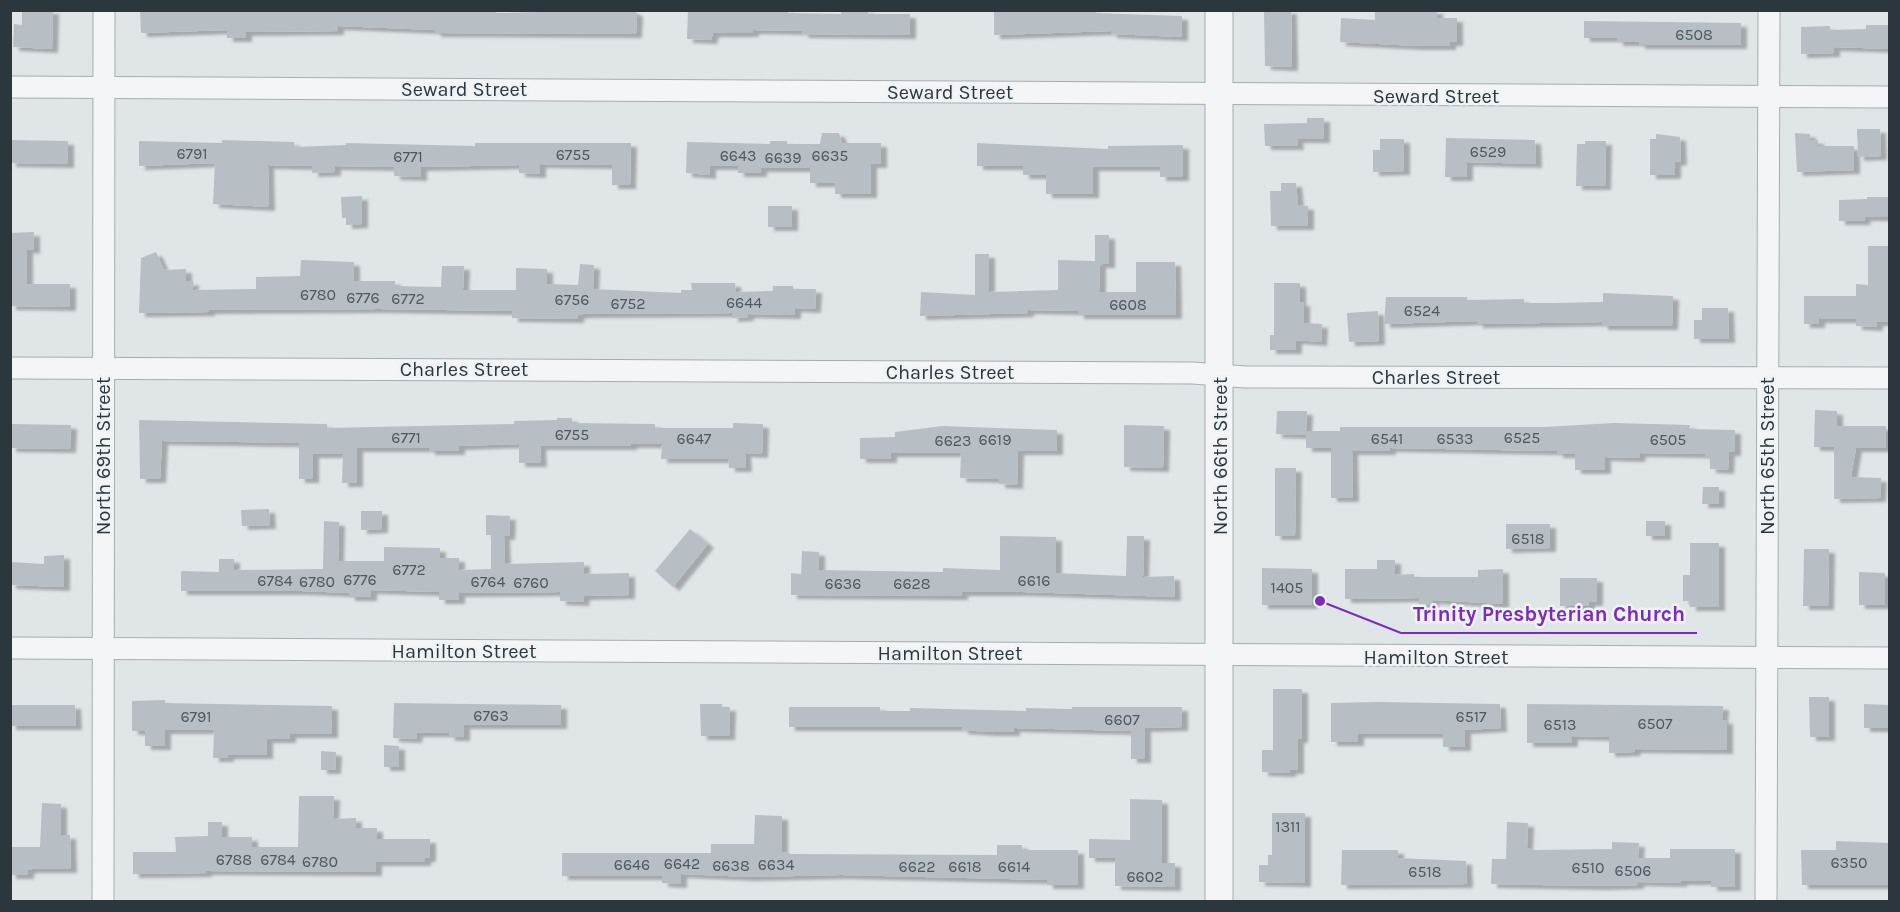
<svg xmlns="http://www.w3.org/2000/svg" width="1900" height="912" viewBox="0 0 1900 912" font-family="Karla,sans-serif">
  <style>
    .building { fill: #b8bfc4; filter: url(#shadow) }
    .lines { fill: none; stroke-linecap: round; stroke-linejoin: round }
    .minor-casing { stroke: #a6adb1; stroke-width: 23 }
    .tertiary-casing { stroke: #a6adb1; stroke-width: 29 }
    .minor { stroke: #f3f5f6; stroke-width: 21 }
    .tertiary { stroke: #f3f5f6; stroke-width: 27 }
    .labels { text-anchor: middle; dominant-baseline: central; stroke-width: 5; stroke-linejoin: round; paint-order: stroke }
    .number-label { font-size: 16px; fill: #4e585f }
    .street-label { font-size: 20px; fill: #2b363d; stroke: #f0f3f5 }
    .leader { fill: none; stroke: #7b2cbf; stroke-width: 2 }
    .callout-dot { fill: #7b2cbf; stroke: #f0f3f5; stroke-width: 2 }
    .callout-label { font-size: 21px; text-anchor: middle; font-weight: bold; fill: #7b2cbf; stroke: #f0f3f5; stroke-width: 5; stroke-linejoin: round; paint-order: stroke }
  </style>
  <defs>
    <filter id="shadow"><feDropShadow dx="6" dy="4" stdDeviation="1.5" flood-color="#0004"/></filter>
  </defs>
  <rect width="100%" height="100%" fill="#e0e5e8"/>
  <!-- building -->
  <g class="building">
    <path d="M 22,10 L 53,10 L 52,49 L 13,47 L 14,24 L 22,25 Z"/>
    <path d="M 140,10 L 496,10 L 496,13 L 632,10 L 637,13 L 636,34 L 435,33 L 435,30 L 338,26 L 338,31 L 246,32 L 246,38 L 227,38 L 227,30 L 141,33 Z"/>
    <path d="M 688,10 L 788,10 L 788,13 L 841,14 L 841,10 L 868,10 L 868,14 L 910,14 L 910,35 L 802,34 L 803,31 L 753,30 L 753,33 L 713,33 L 711,40 L 687,39 Z"/>
    <path d="M 994,10 L 1096,10 L 1096,13 L 1182,16 L 1182,37 L 1111,34 L 1111,31 L 994,35 Z"/>
    <path d="M 1264,10 L 1291,10 L 1292,67 L 1265,66 Z"/>
    <path d="M 1375,10 L 1437,10 L 1437,18 L 1457,18 L 1457,42 L 1450,42 L 1450,46 L 1418,46 L 1340,42 L 1341,18 L 1375,20 Z"/>
    <path d="M 1584,21 L 1741,23 L 1741,45 L 1639,45 L 1639,42 L 1617,42 L 1617,38 L 1584,38 Z"/>
    <path d="M 1866,25 L 1890,25 L 1890,49 L 1834,47 L 1834,53 L 1801,54 L 1801,27 L 1830,26 L 1830,30 L 1866,29 Z"/>
    <path d="M 1307,118 L 1324,118 L 1324,139 L 1297,139 L 1298,146 L 1265,146 L 1264,124 L 1307,123 Z"/>
    <path d="M 1857,129 L 1880,129 L 1881,156 L 1858,157 Z"/>
    <path d="M 822,133 L 839,133 L 842,143 L 881,143 L 881,164 L 871,164 L 871,194 L 835,194 L 835,183 L 810,183 L 810,168 L 761,168 L 761,173 L 738,173 L 738,166 L 710,166 L 710,175 L 686,173 L 687,142 L 770,144 L 770,141 L 787,141 L 787,144 L 820,144 Z"/>
    <path d="M 1795,133 L 1810,134 L 1810,140 L 1818,140 L 1818,146 L 1854,146 L 1854,170 L 1797,172 Z"/>
    <path d="M 1656,134 L 1680,137 L 1681,161 L 1675,162 L 1675,175 L 1650,175 L 1650,139 L 1656,139 Z"/>
    <path d="M 1446,138 L 1535,140 L 1536,164 L 1467,162 L 1467,177 L 1445,177 Z"/>
    <path d="M 1380,139 L 1404,139 L 1404,171 L 1373,172 L 1373,150 L 1380,150 Z"/>
    <path d="M 10,140 L 68,141 L 68,164 L 10,163 Z"/>
    <path d="M 222,140 L 294,142 L 294,147 L 346,145 L 346,143 L 475,146 L 475,143 L 631,143 L 630,185 L 612,185 L 612,165 L 540,164 L 540,174 L 519,173 L 519,165 L 421,167 L 421,177 L 394,176 L 394,167 L 335,166 L 335,172 L 312,173 L 312,166 L 268,165 L 269,207 L 213,204 L 215,163 L 139,166 L 139,141 L 222,143 Z"/>
    <path d="M 1585,141 L 1606,141 L 1605,186 L 1576,186 L 1577,144 L 1585,144 Z"/>
    <path d="M 977,143 L 1108,149 L 1108,146 L 1183,145 L 1183,177 L 1160,177 L 1160,167 L 1093,167 L 1093,194 L 1046,194 L 1046,175 L 1023,175 L 1023,166 L 977,166 Z"/>
    <path d="M 1281,183 L 1296,183 L 1298,205 L 1308,206 L 1308,226 L 1271,226 L 1270,191 L 1281,191 Z"/>
    <path d="M 362,196 L 362,224 L 346,225 L 346,218 L 342,218 L 341,197 Z"/>
    <path d="M 1867,197 L 1890,197 L 1890,217 L 1864,217 L 1865,221 L 1839,221 L 1839,200 L 1867,199 Z"/>
    <rect x="768" y="206" width="24" height="21"/>
    <path d="M 34,232 L 34,250 L 27,249 L 27,284 L 70,284 L 70,307 L 10,306 L 10,233 Z"/>
    <path d="M 1095,235 L 1109,235 L 1109,264 L 1100,264 L 1100,292 L 1136,292 L 1136,262 L 1175,262 L 1176,315 L 1078,315 L 1078,311 L 1028,310 L 1028,313 L 920,316 L 921,292 L 975,295 L 975,254 L 989,254 L 989,292 L 1058,290 L 1058,260 L 1095,261 Z"/>
    <path d="M 1868,246 L 1890,246 L 1890,322 L 1877,322 L 1877,327 L 1856,326 L 1856,319 L 1819,319 L 1819,324 L 1804,324 L 1804,296 L 1856,296 L 1856,284 L 1868,285 Z"/>
    <path d="M 156,252 L 164,270 L 186,269 L 186,282 L 193,281 L 193,290 L 256,289 L 256,277 L 300,276 L 301,260 L 354,262 L 354,281 L 395,281 L 395,286 L 441,287 L 442,266 L 464,266 L 463,290 L 516,290 L 516,268 L 547,269 L 547,284 L 578,285 L 580,264 L 594,265 L 593,289 L 681,293 L 681,290 L 692,290 L 691,283 L 735,283 L 736,292 L 773,291 L 773,286 L 793,286 L 793,289 L 816,289 L 815,309 L 795,308 L 795,315 L 748,314 L 748,317 L 732,318 L 732,313 L 583,314 L 578,315 L 578,319 L 512,318 L 512,311 L 380,309 L 209,310 L 209,312 L 139,313 L 141,258 Z"/>
    <path d="M 1274,283 L 1300,283 L 1300,302 L 1304,302 L 1304,323 L 1322,324 L 1321,342 L 1296,340 L 1296,350 L 1270,350 L 1270,335 L 1274,335 Z"/>
    <path d="M 1603,293 L 1673,296 L 1672,326 L 1602,326 L 1602,322 L 1477,324 L 1477,321 L 1384,324 L 1386,297 L 1467,297 L 1467,300 L 1524,299 L 1524,303 L 1554,303 L 1603,302 Z"/>
    <path d="M 1702,308 L 1728,308 L 1729,339 L 1694,339 L 1694,320 L 1702,320 Z"/>
    <path d="M 1378,311 L 1379,341 L 1349,342 L 1347,313 Z"/>
    <path d="M 1815,410 L 1837,411 L 1837,426 L 1886,426 L 1886,448 L 1856,448 L 1851,477 L 1881,478 L 1880,498 L 1834,499 L 1834,447 L 1814,447 Z"/>
    <path d="M 1277,411 L 1307,411 L 1306,431 L 1340,431 L 1340,427 L 1544,427 L 1614,423 L 1690,425 L 1689,429 L 1735,430 L 1735,452 L 1729,452 L 1728,470 L 1710,469 L 1710,458 L 1705,458 L 1705,454 L 1640,453 L 1639,458 L 1605,457 L 1605,470 L 1575,470 L 1575,454 L 1557,454 L 1557,451 L 1390,448 L 1390,451 L 1352,451 L 1353,498 L 1331,498 L 1331,448 L 1306,448 L 1306,435 L 1276,434 Z"/>
    <path d="M 557,418 L 572,418 L 572,423 L 655,424 L 655,428 L 733,428 L 733,423 L 763,424 L 762,454 L 745,453 L 746,468 L 729,468 L 728,459 L 661,459 L 662,444 L 631,444 L 631,446 L 540,446 L 541,463 L 519,463 L 519,444 L 459,446 L 459,451 L 429,451 L 429,448 L 357,448 L 357,483 L 342,483 L 343,454 L 313,454 L 313,479 L 299,479 L 299,443 L 162,441 L 160,479 L 140,479 L 139,420 L 327,424 L 327,428 L 514,424 L 514,421 L 557,420 Z"/>
    <path d="M 10,424 L 71,425 L 70,449 L 10,448 Z"/>
    <path d="M 1124,425 L 1164,426 L 1163,468 L 1124,467 Z"/>
    <path d="M 942,426 L 1057,430 L 1057,451 L 1018,451 L 1017,485 L 999,484 L 999,479 L 960,478 L 961,453 L 891,453 L 891,459 L 860,459 L 860,438 L 895,437 L 895,432 Z"/>
    <path d="M 1275,468 L 1296,468 L 1295,536 L 1275,536 Z"/>
    <path d="M 1703,487 L 1719,487 L 1719,504 L 1702,504 Z"/>
    <path d="M 269,509 L 270,525 L 242,526 L 241,510 Z"/>
    <path d="M 361,511 L 382,511 L 382,529 L 361,530 Z"/>
    <path d="M 486,515 L 510,516 L 509,536 L 504,536 L 505,564 L 584,562 L 584,574 L 629,573 L 629,595 L 584,596 L 583,602 L 560,601 L 560,592 L 459,593 L 459,600 L 439,600 L 439,592 L 371,590 L 371,597 L 349,597 L 349,593 L 301,591 L 181,591 L 181,571 L 219,572 L 219,559 L 234,559 L 234,570 L 323,569 L 324,521 L 339,522 L 338,561 L 384,561 L 384,547 L 440,548 L 440,558 L 459,558 L 459,570 L 491,569 L 491,535 L 486,535 Z"/>
    <rect x="1646" y="521" width="19" height="15"/>
    <path d="M 1506,524 L 1550,524 L 1550,548 L 1506,549 Z"/>
    <path d="M 690,529 L 708,544 L 673,587 L 655,571 Z"/>
    <path d="M 1000,536 L 1056,537 L 1056,573 L 1126,576 L 1127,536 L 1144,536 L 1143,577 L 1174,576 L 1175,597 L 1023,592 L 962,592 L 962,596 L 791,595 L 791,573 L 801,574 L 802,551 L 819,552 L 819,570 L 943,572 L 943,568 L 1000,570 Z"/>
    <path d="M 1690,543 L 1719,543 L 1719,607 L 1690,607 L 1690,601 L 1683,601 L 1683,575 L 1690,575 Z"/>
    <path d="M 1804,549 L 1829,549 L 1828,606 L 1803,606 Z"/>
    <path d="M 64,555 L 64,587 L 10,585 L 10,562 L 44,564 L 44,556 Z"/>
    <path d="M 1377,560 L 1395,560 L 1395,575 L 1414,574 L 1414,577 L 1478,577 L 1478,570 L 1503,569 L 1503,604 L 1433,600 L 1433,604 L 1419,605 L 1419,598 L 1345,599 L 1345,569 L 1377,569 Z"/>
    <path d="M 1262,568 L 1312,569 L 1312,605 L 1262,605 Z"/>
    <path d="M 1859,572 L 1885,573 L 1885,605 L 1859,605 Z"/>
    <path d="M 1560,578 L 1597,578 L 1597,602 L 1589,602 L 1589,606 L 1560,606 Z"/>
    <path d="M 1273,689 L 1302,689 L 1302,739 L 1298,739 L 1298,770 L 1290,770 L 1290,773 L 1262,772 L 1262,750 L 1273,750 Z"/>
    <path d="M 1809,697 L 1829,697 L 1829,737 L 1810,737 Z"/>
    <path d="M 165,700 L 165,703 L 332,706 L 332,734 L 290,734 L 290,739 L 267,739 L 267,755 L 228,755 L 228,758 L 213,758 L 214,730 L 165,730 L 165,746 L 145,746 L 145,731 L 132,731 L 132,701 Z"/>
    <path d="M 1377,702 L 1500,704 L 1501,728 L 1465,730 L 1465,747 L 1443,747 L 1443,734 L 1358,734 L 1358,742 L 1331,742 L 1331,703 Z"/>
    <path d="M 394,703 L 561,705 L 561,725 L 464,725 L 464,737 L 449,737 L 449,733 L 417,733 L 416,739 L 393,738 Z"/>
    <path d="M 700,704 L 722,704 L 722,707 L 730,707 L 729,736 L 701,736 Z"/>
    <path d="M 1527,704 L 1723,706 L 1722,720 L 1727,720 L 1727,750 L 1635,749 L 1634,752 L 1609,753 L 1609,737 L 1572,736 L 1572,743 L 1527,743 Z"/>
    <path d="M 1864,704 L 1890,705 L 1890,728 L 1864,728 Z"/>
    <path d="M 10,705 L 75,705 L 76,726 L 10,726 Z"/>
    <path d="M 789,707 L 880,707 L 880,711 L 910,711 L 910,708 L 1026,711 L 1026,708 L 1072,709 L 1072,707 L 1182,707 L 1182,727 L 1145,728 L 1145,759 L 1131,759 L 1131,731 L 1014,728 L 1014,732 L 990,732 L 962,730 L 962,727 L 789,727 Z"/>
    <path d="M 384,745 L 399,746 L 399,767 L 384,767 Z"/>
    <path d="M 321,751 L 336,752 L 335,770 L 321,770 Z"/>
    <path d="M 299,796 L 334,796 L 333,819 L 356,818 L 356,828 L 377,828 L 377,839 L 430,839 L 430,858 L 425,858 L 425,862 L 376,862 L 376,872 L 373,872 L 206,871 L 206,873 L 133,874 L 133,852 L 176,852 L 175,837 L 208,836 L 208,822 L 222,822 L 222,837 L 252,837 L 252,847 L 298,847 Z"/>
    <path d="M 1130,799 L 1162,800 L 1162,863 L 1175,863 L 1175,887 L 1115,886 L 1115,858 L 1089,858 L 1089,839 L 1130,840 Z"/>
    <path d="M 42,803 L 61,804 L 61,835 L 70,835 L 71,869 L 32,869 L 28,870 L 28,875 L 10,875 L 10,847 L 40,847 Z"/>
    <path d="M 1272,813 L 1305,813 L 1305,883 L 1259,882 L 1259,865 L 1268,865 L 1268,855 L 1272,855 Z"/>
    <path d="M 755,815 L 782,816 L 782,852 L 792,854 L 997,855 L 997,845 L 1022,845 L 1022,850 L 1078,850 L 1078,885 L 1047,885 L 1047,880 L 841,875 L 750,877 L 681,874 L 681,884 L 662,883 L 662,876 L 562,876 L 562,853 L 711,853 L 711,844 L 754,844 Z"/>
    <path d="M 1507,822 L 1528,823 L 1527,848 L 1534,850 L 1612,849 L 1612,842 L 1639,843 L 1638,858 L 1670,858 L 1670,849 L 1735,849 L 1735,887 L 1711,887 L 1711,881 L 1681,881 L 1681,883 L 1638,882 L 1638,885 L 1601,886 L 1491,884 L 1492,859 L 1506,859 Z"/>
    <path d="M 1836,841 L 1890,843 L 1890,885 L 1802,885 L 1801,850 L 1836,850 Z"/>
    <path d="M 1342,850 L 1398,850 L 1398,858 L 1466,861 L 1467,884 L 1341,885 Z"/>
  </g>
  <g class="lines">
    <!-- minor casing -->
    <g class="minor-casing">
      <g id="minor">
        <path d="M 10,87 L 1890,97"/>
        <path d="M 10,368 L 1193,373 L 1245,377 L 1890,378"/>
        <path d="M 10,648 L 1890,658"/>
        <path d="M 103,902 L 104,10"/>
        <path d="M 1766,902 L 1769,10"/>
      </g>
    </g>
    <!-- tertiary casing -->
    <g class="tertiary-casing">
      <path id="tertiary" d="M 1219,10 L 1219,902"/>
    </g>
    <!-- minor -->
    <use href="#minor" class="minor"/>
    <!-- tertiary -->
    <use href="#tertiary" class="tertiary"/>
  </g>
  <g class="labels">
    <!-- number labels -->
    <g class="number-label">
      <text x="1694" y="34">6508</text>
      <text x="1488" y="151">6529</text>
      <text x="192" y="153">6791</text>
      <text x="573" y="154">6755</text>
      <text x="738" y="155">6643</text>
      <text x="830" y="155">6635</text>
      <text x="408" y="156">6771</text>
      <text x="783" y="157">6639</text>
      <text x="318" y="294">6780</text>
      <text x="363" y="297">6776</text>
      <text x="408" y="298">6772</text>
      <text x="572" y="299">6756</text>
      <text x="744" y="302">6644</text>
      <text x="628" y="303">6752</text>
      <text x="1128" y="304">6608</text>
      <text x="1422" y="310">6524</text>
      <text x="572" y="434">6755</text>
      <text x="406" y="437">6771</text>
      <text x="1522" y="437">6525</text>
      <text x="694" y="438">6647</text>
      <text x="1387" y="438">6541</text>
      <text x="1455" y="438">6533</text>
      <text x="995" y="439">6619</text>
      <text x="1668" y="439">6505</text>
      <text x="953" y="440">6623</text>
      <text x="1528" y="538">6518</text>
      <text x="409" y="569">6772</text>
      <text x="360" y="579">6776</text>
      <text x="275" y="580">6784</text>
      <text x="1034" y="580">6616</text>
      <text x="317" y="581">6780</text>
      <text x="488" y="581">6764</text>
      <text x="531" y="582">6760</text>
      <text x="843" y="583">6636</text>
      <text x="912" y="583">6628</text>
      <text x="1287" y="587">1405</text>
      <text x="491" y="715">6763</text>
      <text x="196" y="716">6791</text>
      <text x="1471" y="716">6517</text>
      <text x="1122" y="719">6607</text>
      <text x="1655" y="723">6507</text>
      <text x="1560" y="724">6513</text>
      <text x="1288" y="826">1311</text>
      <text x="234" y="859">6788</text>
      <text x="278" y="859">6784</text>
      <text x="320" y="861">6780</text>
      <text x="1849" y="862">6350</text>
      <text x="682" y="863">6642</text>
      <text x="632" y="864">6646</text>
      <text x="776" y="864">6634</text>
      <text x="731" y="865">6638</text>
      <text x="917" y="866">6622</text>
      <text x="965" y="866">6618</text>
      <text x="1014" y="866">6614</text>
      <text x="1588" y="867">6510</text>
      <text x="1633" y="870">6506</text>
      <text x="1425" y="871">6518</text>
      <text x="1145" y="876">6602</text>
    </g>
    <!-- street labels -->
    <g class="street-label">
      <text x="464" y="89">Seward Street</text>
      <text x="950" y="92">Seward Street</text>
      <text x="1436" y="96">Seward Street</text>
      <text x="464" y="369">Charles Street</text>
      <text x="950" y="372">Charles Street</text>
      <text x="1436" y="377">Charles Street</text>
      <text transform="translate(103 456) rotate(-90)">North 69th Street</text>
      <text transform="translate(1220 456) rotate(-90)">North 66th Street</text>
      <text transform="translate(1767 456) rotate(-90)">North 65th Street</text>
      <text x="464" y="651">Hamilton Street</text>
      <text x="950" y="653">Hamilton Street</text>
      <text x="1436" y="657">Hamilton Street</text>
    </g>
  </g>
  <!-- callouts -->
  <path class="leader" d="M1320 601L1401 633H1697"/>
  <circle class="callout-dot" cx="1320" cy="601" r="6"/>
  <g class="callout-label">
    <text x="1549" y="621">Trinity Presbyterian Church</text>
  </g>
  <!-- border -->
  <rect width="1900" height="912" fill="none" stroke="#2b363d" stroke-width="24"/>
</svg>
